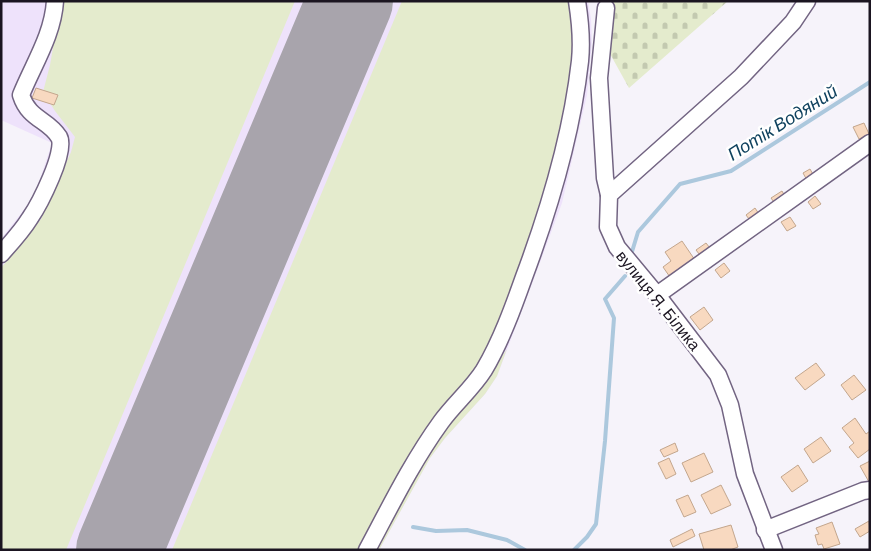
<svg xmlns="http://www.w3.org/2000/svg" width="871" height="551" viewBox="0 0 871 551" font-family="Barlow,sans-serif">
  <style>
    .built { fill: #eee2fb }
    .grass { fill: #e4ebcd }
    .cemetery { fill: url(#cemetery-stones) }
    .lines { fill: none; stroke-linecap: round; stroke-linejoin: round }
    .stream { stroke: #acc8dd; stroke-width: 4 }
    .taxiway { stroke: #a8a4ac; stroke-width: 35 }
    .runway { stroke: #a8a4ac; stroke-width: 86 }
    .building { fill: #f8d9c0; stroke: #c3a68d }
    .minor-casing { stroke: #726482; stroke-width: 19 }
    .minor { stroke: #fff; stroke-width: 16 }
    .labels { text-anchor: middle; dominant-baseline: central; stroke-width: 5; stroke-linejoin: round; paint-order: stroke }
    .street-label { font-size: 16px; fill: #1b1521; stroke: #fff }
    .water-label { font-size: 18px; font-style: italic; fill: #0f415e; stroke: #fff }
  </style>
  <defs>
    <pattern id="cemetery-stones" width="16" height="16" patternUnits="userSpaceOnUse" patternTransform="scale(1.25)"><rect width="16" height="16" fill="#e4ebcd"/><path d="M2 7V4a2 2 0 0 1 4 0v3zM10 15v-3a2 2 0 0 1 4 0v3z" fill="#c3c9b0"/></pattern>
  </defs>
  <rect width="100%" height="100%" fill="#f6f3fa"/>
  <!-- built -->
  <path class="built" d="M 1,1 L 588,1 L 591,19 L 592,43 L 587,95 L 562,203 L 535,276 L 497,376 L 485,394 L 445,438 L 430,458 L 379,550 L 1,550 L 1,239 L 34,197 L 52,143 L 1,120 Z"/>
  <!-- grass -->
  <g class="grass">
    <path d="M 61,1 L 295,1 L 66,550 L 1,550 L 1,268 L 41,219 L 71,152 L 75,137 L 55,111 L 43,92 L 50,65 Z"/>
    <path d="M 402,1 L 569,1 L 572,20 L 572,63 L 561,153 L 487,357 L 363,550 L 172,550 Z"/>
    <path d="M 507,349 L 497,376 L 485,394 L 445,438 L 430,458 L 379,550 L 372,550 L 433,440 L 482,386 Z"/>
  </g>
  <!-- cemetery -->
  <path class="cemetery" d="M 609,1 L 728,1 L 629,88 L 609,52 L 614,15 Z"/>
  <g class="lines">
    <!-- stream -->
    <g class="stream">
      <path d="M 631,255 L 638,232 L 680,184 L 731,171 L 870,82"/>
      <path d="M 413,527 L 436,531 L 467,530 L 507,540 L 525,550"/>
      <path d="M 574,550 L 587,537 L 596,524 L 605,441 L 614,318 L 605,299 L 625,276"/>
    </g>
    <!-- taxiway -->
    <path class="taxiway" d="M 323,64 L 338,19 L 339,1"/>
    <!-- runway -->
    <path class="runway" d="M 119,550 L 350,1"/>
  </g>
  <!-- building -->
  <g class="building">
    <path d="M 36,88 L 58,95 L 54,105 L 32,98 Z"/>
    <path d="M 864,123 L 869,134 L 859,139 L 853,127 Z"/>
    <path d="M 810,169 L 815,178 L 808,182 L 803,173 Z"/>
    <path d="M 782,191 L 786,198 L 776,205 L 771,198 Z"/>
    <path d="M 815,196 L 821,204 L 813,209 L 808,202 Z"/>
    <path d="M 755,208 L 761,217 L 752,223 L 746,215 Z"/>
    <path d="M 790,217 L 796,226 L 787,231 L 781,222 Z"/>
    <path d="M 682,241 L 697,263 L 672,280 L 663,267 L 671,261 L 665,252 Z"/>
    <path d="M 706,243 L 713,252 L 703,259 L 696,250 Z"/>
    <path d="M 724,263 L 730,271 L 721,278 L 715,270 Z"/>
    <path d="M 704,307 L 713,320 L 700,330 L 690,317 Z"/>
    <path d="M 816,363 L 825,375 L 805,390 L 795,378 Z"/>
    <path d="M 854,375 L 866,390 L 852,400 L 841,385 Z"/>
    <path d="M 855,418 L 866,434 L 870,431 L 870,449 L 858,458 L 849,447 L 854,443 L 842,428 Z"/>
    <path d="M 821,437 L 831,451 L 813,463 L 804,449 Z"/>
    <path d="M 675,443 L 678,451 L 664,457 L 660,450 Z"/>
    <path d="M 704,453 L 713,472 L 691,482 L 682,463 Z"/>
    <path d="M 669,458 L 676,474 L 666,479 L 658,463 Z"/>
    <path d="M 870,461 L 870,481 L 869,482 L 860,466 Z"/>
    <path d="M 798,465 L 808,481 L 792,492 L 781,477 Z"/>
    <path d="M 721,485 L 731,505 L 711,514 L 701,495 Z"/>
    <path d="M 688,495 L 696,512 L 684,517 L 676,500 Z"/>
    <path d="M 869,521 L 870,531 L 860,537 L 855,529 Z"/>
    <path d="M 832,522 L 840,544 L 824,549 L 822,544 L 818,545 L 815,535 L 819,534 L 816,528 Z"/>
    <path d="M 731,525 L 738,547 L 730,550 L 704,550 L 699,534 Z"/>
    <path d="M 692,529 L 695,536 L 673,547 L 670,540 Z"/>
  </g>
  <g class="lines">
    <!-- minor casing -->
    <g class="minor-casing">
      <g id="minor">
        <path d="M 606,8 L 599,78 L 605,178 L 609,195"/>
        <path d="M 1,254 C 11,243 22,231 30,218 C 39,205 67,151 59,137 C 48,119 29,120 21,95 C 33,65 53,35 55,1"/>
        <path d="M 657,295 L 870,143"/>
        <path d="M 765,530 L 863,491 L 870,490"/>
        <path d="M 367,550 C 390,507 412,462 441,422 C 454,404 472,389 484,370 C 501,341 513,308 524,277 C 549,210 572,132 580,61 C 582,42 580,20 577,1"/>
        <path d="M 774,550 L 745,474 L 730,405 L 718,375 L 657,295 L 617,247 L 608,227 L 609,195 L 741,77 L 793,22 L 807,1"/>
      </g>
    </g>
    <!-- minor -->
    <use href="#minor" class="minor"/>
  </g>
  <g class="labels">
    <!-- street labels -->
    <g class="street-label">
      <text transform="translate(659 300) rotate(51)">вулиця Я. Білика</text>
    </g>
    <!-- water labels -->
    <g class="water-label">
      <text transform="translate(782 122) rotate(-32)">Потік Водяний</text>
    </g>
  </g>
  <!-- border -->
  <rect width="871" height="551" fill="none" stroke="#1b1521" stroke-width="5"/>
</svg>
